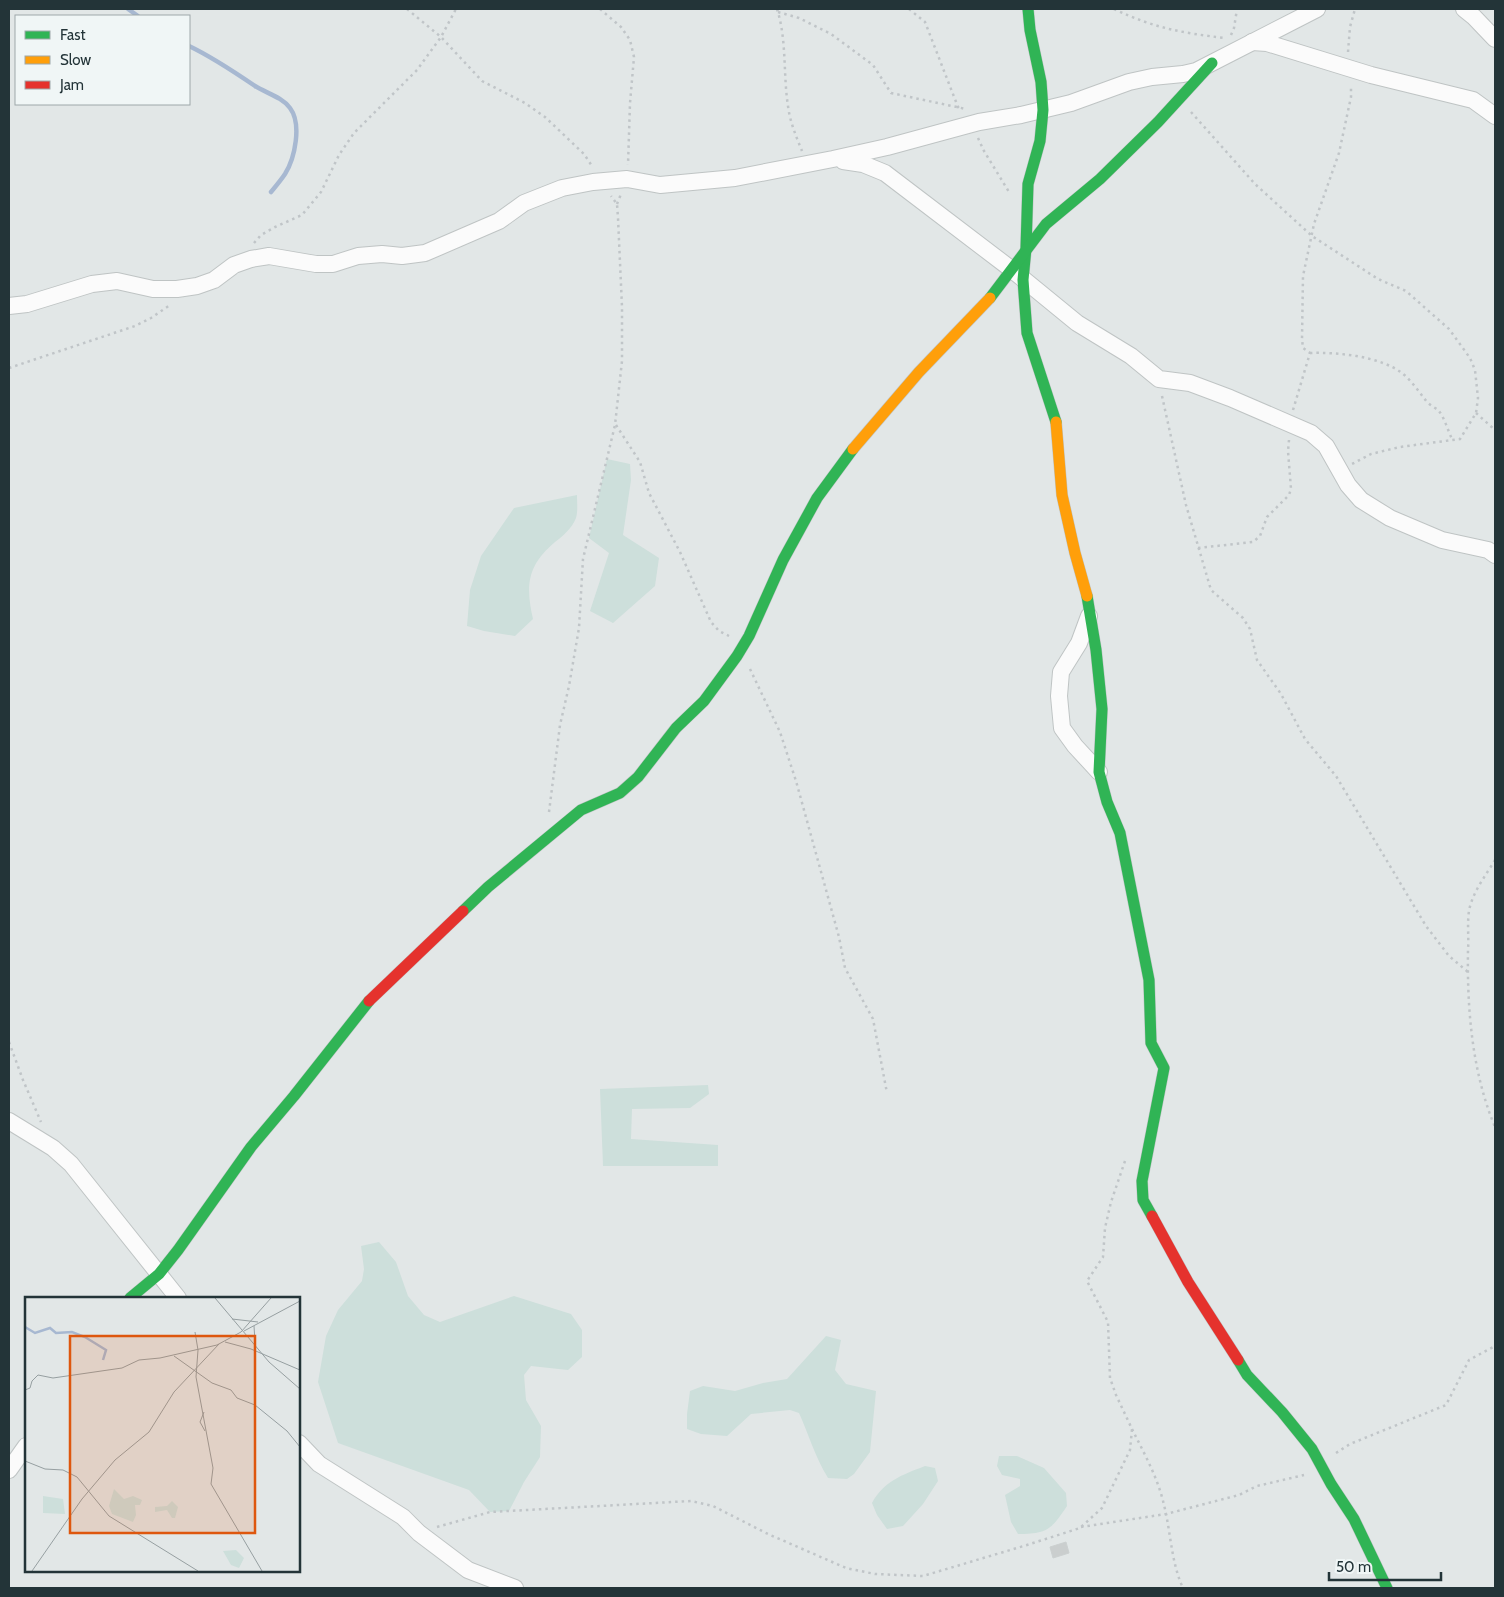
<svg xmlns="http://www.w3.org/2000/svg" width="1504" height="1597" viewBox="0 0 1504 1597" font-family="Cabin,sans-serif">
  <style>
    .green { fill: #cddfdb }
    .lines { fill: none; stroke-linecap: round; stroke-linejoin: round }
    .stream { stroke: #a7b8d1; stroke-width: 4.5 }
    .building { fill: #cacece; stroke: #cbd0d0 }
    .street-casing { stroke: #bfc4c4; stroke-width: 18 }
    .fast-casing { stroke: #bfc4c5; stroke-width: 12 }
    .slow-casing { stroke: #bfc4c5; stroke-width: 12 }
    .jam-casing { stroke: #bfc4c5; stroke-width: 12 }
    .path { stroke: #c0c5c8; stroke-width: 2.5; stroke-dasharray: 2.5 4; stroke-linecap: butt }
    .street { stroke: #fbfbfb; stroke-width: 16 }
    .fast { stroke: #30b455; stroke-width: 11 }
    .slow { stroke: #ff9f0a; stroke-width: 11 }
    .jam { stroke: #e5322d; stroke-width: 11 }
    .inset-river { fill: none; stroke: #a7b8d1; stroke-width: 2.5 }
    .inset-road { fill: none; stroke: #969fa1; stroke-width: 1 }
    .view { fill: #de570e; fill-opacity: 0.15; stroke: #de570e; stroke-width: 2.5 }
    .inset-edge { fill: none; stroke: #233438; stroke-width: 2.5 }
  </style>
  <rect width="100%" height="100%" fill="#e2e7e7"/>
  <!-- green -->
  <g class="green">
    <path d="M 607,459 L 630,464 L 631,480 L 623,535 L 659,558 L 655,586 L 613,623 L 590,611 L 609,553 L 589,538 Z"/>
    <path d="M 577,495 C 577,502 578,512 576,518 C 572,528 563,536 555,542 C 528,565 525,584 533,619 L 515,636 L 484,631 L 467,626 L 470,590 L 481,556 L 514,508 Z"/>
    <path d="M 708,1085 L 709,1094 L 690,1108 L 632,1109 L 631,1139 L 718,1145 L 718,1166 L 603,1166 L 600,1089 Z"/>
    <path d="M 379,1242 L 396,1262 L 408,1296 L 424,1315 L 440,1322 L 514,1296 L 571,1314 L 582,1330 L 582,1357 L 568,1370 L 531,1366 L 524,1375 L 526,1400 L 541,1426 L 540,1457 L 524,1482 L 509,1511 L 490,1512 L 469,1490 L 338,1443 L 318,1382 L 326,1336 L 338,1310 L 362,1281 L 364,1269 L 361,1246 Z"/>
    <path d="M 826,1336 L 841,1340 L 835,1370 L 846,1384 L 876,1391 L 870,1452 L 854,1474 L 847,1479 L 828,1478 C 815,1457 809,1435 799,1413 L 790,1410 L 751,1414 L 727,1436 L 701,1434 L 687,1429 L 687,1414 L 690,1391 L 703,1386 L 735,1391 L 763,1383 L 787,1379 Z"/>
    <path d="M 999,1456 L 1017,1456 L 1044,1468 L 1066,1493 L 1067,1506 C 1051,1530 1047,1534 1018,1534 L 1011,1522 L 1005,1495 L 1020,1486 L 1020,1479 L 1002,1475 L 997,1466 Z"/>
    <path d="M 925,1466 L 935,1468 L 938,1481 L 923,1504 L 903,1526 L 887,1529 L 877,1515 L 872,1503 C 884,1481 902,1475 925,1466 Z"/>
  </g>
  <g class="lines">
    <!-- stream -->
    <g class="stream">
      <path d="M 128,9 L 138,16"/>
      <path d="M 189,46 C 212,57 233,71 255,86 C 266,93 282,97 290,108 C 302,124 295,158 285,174 C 281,180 276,186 271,192"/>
    </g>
  </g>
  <!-- building -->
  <path class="building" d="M 1066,1542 L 1069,1553 L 1053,1558 L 1050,1547 Z"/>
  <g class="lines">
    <!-- street casing -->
    <g class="street-casing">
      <g id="street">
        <path d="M 1464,9 L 1474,17 L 1495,39"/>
        <path d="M 1252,42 L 1267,43 L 1371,75 L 1473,100 L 1495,116"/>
        <path d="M 843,161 L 863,164 L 885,173 L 1011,269 L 1077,323 L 1131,356 L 1159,379 L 1190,383 L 1230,398 L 1311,433 L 1326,446 L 1348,485 L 1361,500 L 1390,518 L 1442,540 L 1488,550 L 1495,555"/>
        <path d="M 9,306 L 27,304 L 92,284 L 117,281 L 153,289 L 177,289 L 197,286 L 214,280 L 234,265 L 251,259 L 269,256 L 316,264 L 333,264 L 358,256 L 382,254 L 402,256 L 425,253 L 499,221 L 524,203 L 562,188 L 593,182 L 627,179 L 660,185 L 735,178 L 833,159 L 887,147 L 979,122 L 1021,115 L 1071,103 L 1129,82 L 1152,77 L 1183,74 L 1196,71 L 1317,9"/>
        <path d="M 1089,616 L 1079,643 L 1061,672 L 1059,696 L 1062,728 L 1075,746 L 1099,772"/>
        <path d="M 9,1121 L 53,1148 L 71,1164 L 178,1298"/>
        <path d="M 299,1443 L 319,1464 L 403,1517 L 419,1533 L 468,1570 L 515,1588"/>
        <path d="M 9,1470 L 26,1446"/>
      </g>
    </g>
    <!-- fast casing -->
    <g class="fast-casing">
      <g id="fast">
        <path d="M 1028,9 L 1030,30 L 1041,82 L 1043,110 L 1040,141 L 1028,184 L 1026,248 L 1023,280 L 1027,333 L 1056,422"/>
        <path d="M 990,298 L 1046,224 L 1100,179 L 1158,122 L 1212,63"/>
        <path d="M 1087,596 L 1096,650 L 1102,709 L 1099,772 L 1107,802 L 1120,833 L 1149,980 L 1151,1043 L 1164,1068 L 1142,1181 L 1143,1200 L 1152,1216"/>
        <path d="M 463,911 L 488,887 L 581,810 L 620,793 L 638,777 L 676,728 L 704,701 L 737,656 L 749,636 L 783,560 L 817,498 L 853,449"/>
        <path d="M 130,1298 L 159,1274 L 178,1250 L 251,1147 L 294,1096 L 369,1001"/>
        <path d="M 1238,1360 L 1247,1375 L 1282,1412 L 1312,1449 L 1331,1484 L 1354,1519 L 1387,1588"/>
      </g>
    </g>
    <!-- slow casing -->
    <g class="slow-casing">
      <g id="slow">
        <path d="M 1056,422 L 1062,495 L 1075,553 L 1087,596"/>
        <path d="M 853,449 L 919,372 L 990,298"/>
      </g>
    </g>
    <!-- jam casing -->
    <g class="jam-casing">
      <g id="jam">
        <path d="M 369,1001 L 463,911"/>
        <path d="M 1152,1216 L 1188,1282 L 1238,1360"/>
      </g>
    </g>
    <!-- path -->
    <g class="path">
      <path d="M 407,9 L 441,37 L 482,81 L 525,103 L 545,117 L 584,154 L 592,166"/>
      <path d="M 600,9 L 621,27 L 630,40 L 634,57 L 630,103 L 628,165"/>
      <path d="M 777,9 C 787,40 783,74 788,106 C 790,122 796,136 802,151"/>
      <path d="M 909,9 L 925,22 L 958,107 L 961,110"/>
      <path d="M 1114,9 C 1154,28 1182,33 1225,38"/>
      <path d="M 778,12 L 799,18 L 831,34 L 873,65 L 891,93 L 966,109"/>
      <path d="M 1231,35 L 1234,28 L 1237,9"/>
      <path d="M 1348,52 L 1350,27 L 1355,9"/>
      <path d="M 1191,112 L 1255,184 L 1312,236 L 1378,279 L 1406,291 L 1449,329 L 1470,358 L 1475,370 L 1478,398 L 1476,413 L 1460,439 L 1400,447 L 1371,454 L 1352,464"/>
      <path d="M 978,138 L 984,151 L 1009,192"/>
      <path d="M 617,204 L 621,194"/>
      <path d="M 254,243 L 261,235 L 275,227 L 302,215 L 321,192 L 339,155 L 354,133 L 417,70 L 441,37 L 456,9"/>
      <path d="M 1310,353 C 1337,352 1379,356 1402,373 C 1412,381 1419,392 1427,402 C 1431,406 1436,408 1439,411 C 1445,419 1448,431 1452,439"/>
      <path d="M 9,368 L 135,326 L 151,318 L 170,305"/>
      <path d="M 1162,396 L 1186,505 L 1211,590 L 1243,618 L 1250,629 L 1257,660 L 1281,694 L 1305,739 L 1336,776 L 1426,926 L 1449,956 L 1468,972"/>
      <path d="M 1293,410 L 1310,353 L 1303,348 L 1302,339 L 1303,276 L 1314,224 L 1339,153 L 1351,97 L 1351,85"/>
      <path d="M 1476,413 L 1495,430"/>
      <path d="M 616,425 L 640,462 L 649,493 L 680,552 L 711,622 L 719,631 L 729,636"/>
      <path d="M 1198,548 L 1253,542 L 1260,536 L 1267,517 L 1289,495 L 1291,489 L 1288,451 L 1289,440"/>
      <path d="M 750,669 L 780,732 L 796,781 L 839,937 L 845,968 L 873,1019 L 887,1093"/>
      <path d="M 549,812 L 560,725 L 569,686 L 579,628 L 583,559 L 615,425 L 622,361 L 622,307 L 618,218 L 617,204 L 611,196"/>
      <path d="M 1495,860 C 1486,875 1472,893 1469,911 C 1467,924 1469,937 1468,950 C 1467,1009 1472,1072 1495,1127"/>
      <path d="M 9,1042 L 23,1080 L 41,1122"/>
      <path d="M 1132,1429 C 1144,1453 1158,1478 1164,1505 C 1171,1533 1171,1562 1183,1588"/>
      <path d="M 1336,1453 L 1350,1444 L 1446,1405 L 1469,1360 L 1495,1346"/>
      <path d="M 437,1527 L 490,1512 L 691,1501 L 713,1506 L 768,1534 L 846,1568 L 875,1574 L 923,1576 L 1027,1545 L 1080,1528 L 1102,1508 L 1130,1450 L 1132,1429 L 1116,1395 L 1110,1378 L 1108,1322 L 1087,1281 L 1103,1257 L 1105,1228 L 1111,1202 L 1125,1161"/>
      <path d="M 1081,1527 L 1166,1514 L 1239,1495 L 1257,1486 L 1304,1475"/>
    </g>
    <!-- street -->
    <use href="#street" class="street"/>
    <!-- fast -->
    <use href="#fast" class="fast"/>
    <!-- slow -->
    <use href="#slow" class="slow"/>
    <!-- jam -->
    <use href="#jam" class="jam"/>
  </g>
  <!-- overview -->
  <g transform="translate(25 1297)">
    <rect width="275" height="275" fill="#e2e7e7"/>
    <path d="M 89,192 L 99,202 L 108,199 L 117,203 L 115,208 L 110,208 L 111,218 L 108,225 L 87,217 L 84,209 ZM 18,199 L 38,202 L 40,217 L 18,216 ZM 147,204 L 153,210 L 150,221 L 147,221 L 142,213 L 130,215 L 130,210 L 142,209 ZM 211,253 L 219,261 L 214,271 L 206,268 L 198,254 Z" fill="#cddfdb"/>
    <path class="inset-river" d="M 0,30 L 10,36 L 25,31 L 31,36 L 47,35 L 60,40 L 81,53 L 78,63"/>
    <path class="inset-road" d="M 190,1 L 244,65 L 275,92M 207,22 L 233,25M 229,29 L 230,45M 219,34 L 275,4M 170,35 L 173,53 L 171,80 L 188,171 L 186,187 L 237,274M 200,45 L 226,52 L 275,73M 149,59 L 187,86 L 206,93 L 212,101 L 230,108 L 262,134 L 275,150M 0,93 L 5,91 L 7,84 L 13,78 L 28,81 L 97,71 L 114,63 L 135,61 L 192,48 L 216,35 L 246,1M 179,115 L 175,125 L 180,134M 0,164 L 20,172 L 38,173 L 52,180 L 84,219 L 173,274M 7,274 L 57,202 L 90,163 L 124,135 L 149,95 L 194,47"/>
    <path class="view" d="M 45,39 L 230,39 L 230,236 L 45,236 Z"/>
    <rect width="275" height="275" class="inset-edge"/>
  </g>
  <!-- border -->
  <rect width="1504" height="1597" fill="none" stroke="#233438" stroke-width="20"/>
  <!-- legend -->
  <rect x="15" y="15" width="175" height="90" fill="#f0f6f6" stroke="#9ea8aa"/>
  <rect x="25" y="31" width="25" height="8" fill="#30b455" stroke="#9ea8aa"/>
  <text x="60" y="40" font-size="15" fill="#233438">Fast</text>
  <rect x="25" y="56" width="25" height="8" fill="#ff9f0a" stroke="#9ea8aa"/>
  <text x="60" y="65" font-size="15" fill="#233438">Slow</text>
  <rect x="25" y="81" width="25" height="8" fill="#e5322d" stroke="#9ea8aa"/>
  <text x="60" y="90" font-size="15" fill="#233438">Jam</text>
  <!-- scale -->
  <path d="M1329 1572v8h112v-8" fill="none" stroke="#233438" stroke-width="2.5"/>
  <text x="1336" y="1572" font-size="15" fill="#233438" stroke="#f0f6f6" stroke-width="4" paint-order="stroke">50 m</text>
</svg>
